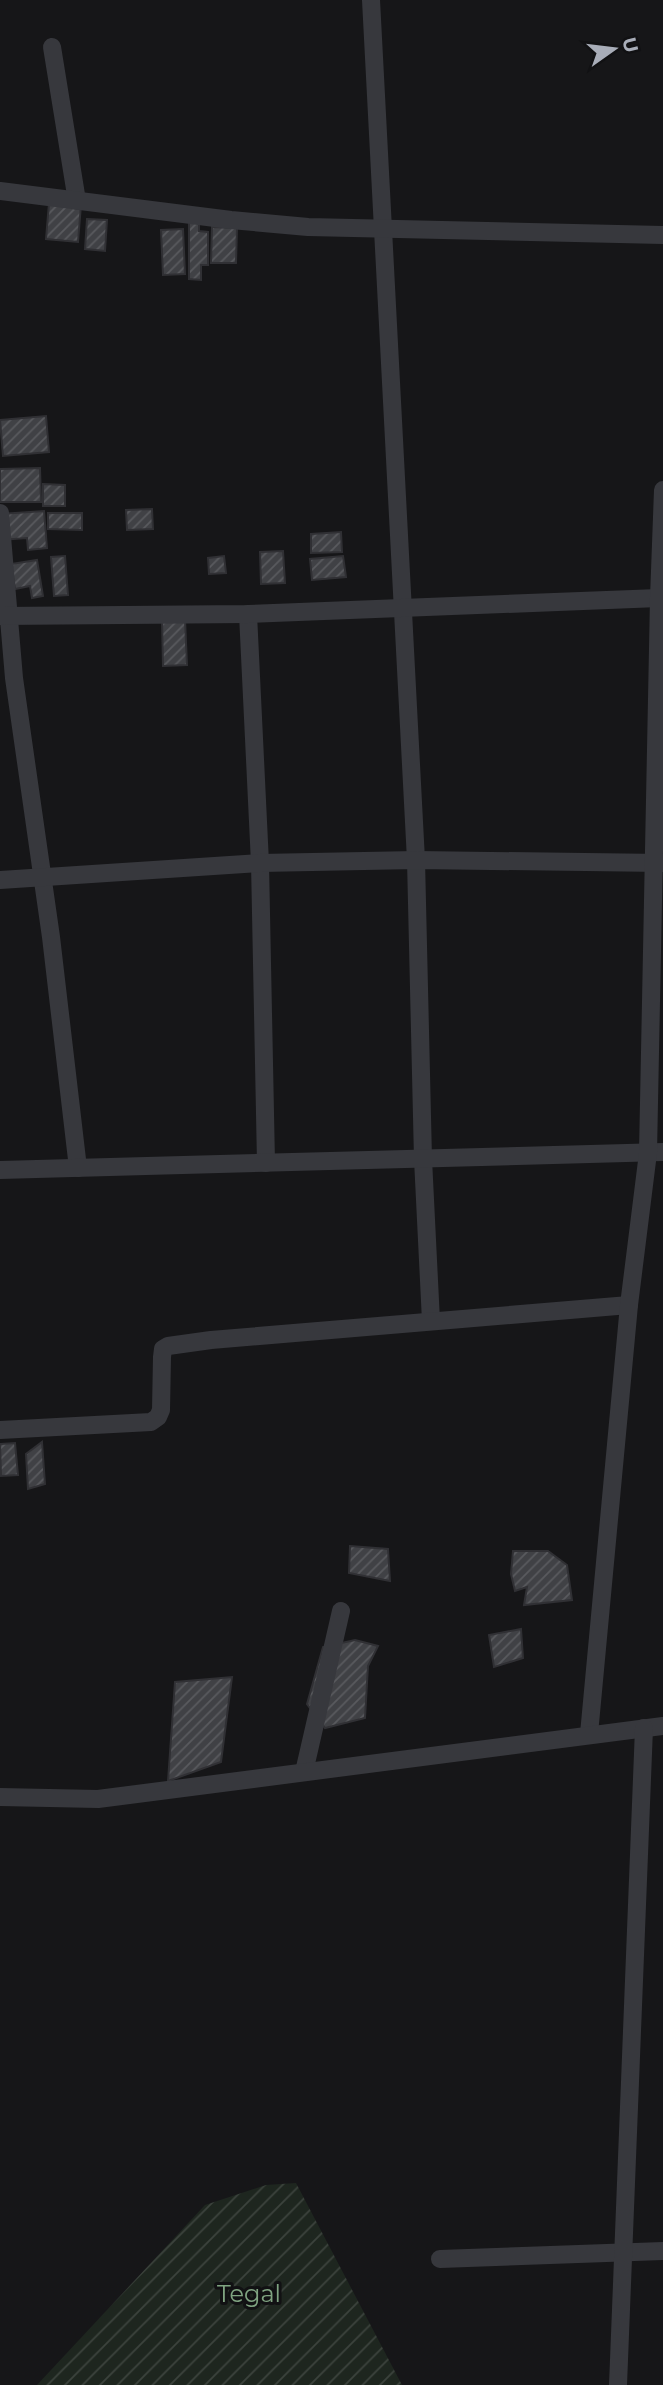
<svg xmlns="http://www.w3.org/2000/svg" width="663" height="2385" viewBox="0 0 663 2385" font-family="Montserrat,sans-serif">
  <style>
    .garden { fill: url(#garden-furrows) }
    .building { fill: url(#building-hatch); stroke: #303034; stroke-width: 2 }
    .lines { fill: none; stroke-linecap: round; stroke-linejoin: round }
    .minor { stroke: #37383d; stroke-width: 18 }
    .labels { text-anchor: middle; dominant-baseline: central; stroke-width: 6; stroke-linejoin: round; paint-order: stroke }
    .park-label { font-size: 24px; fill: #7fa381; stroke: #111113 }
  </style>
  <defs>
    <pattern id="garden-furrows" width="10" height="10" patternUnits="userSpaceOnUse" patternTransform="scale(1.75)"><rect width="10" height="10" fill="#1e261f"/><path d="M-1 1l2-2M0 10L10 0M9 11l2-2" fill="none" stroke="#3c433d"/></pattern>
    <pattern id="building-hatch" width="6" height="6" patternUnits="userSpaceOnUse" patternTransform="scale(1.75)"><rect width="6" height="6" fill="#404145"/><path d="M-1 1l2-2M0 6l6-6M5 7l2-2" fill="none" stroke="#595a5e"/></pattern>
  </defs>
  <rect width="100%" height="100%" fill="#161618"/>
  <!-- garden -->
  <path class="garden" d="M 296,2183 L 402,2385 L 37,2385 L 205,2205 L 266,2185 Z"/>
  <!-- building -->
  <g class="building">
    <path d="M 49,203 L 81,205 L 78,242 L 46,239 Z"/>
    <path d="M 87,219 L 107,220 L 105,251 L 85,249 Z"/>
    <path d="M 189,222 L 199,222 L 199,231 L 208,232 L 208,265 L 201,265 L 201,280 L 189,279 Z"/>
    <path d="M 212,227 L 237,228 L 236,263 L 211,263 Z"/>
    <path d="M 183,229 L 185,274 L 163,275 L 161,230 Z"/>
    <path d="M 46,416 L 49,452 L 3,456 L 0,420 Z"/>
    <path d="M 40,468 L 41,502 L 0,502 L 0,469 Z"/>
    <path d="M 43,484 L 65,485 L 65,506 L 43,506 Z"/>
    <path d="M 152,509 L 153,529 L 127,530 L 126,510 Z"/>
    <path d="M 44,511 L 47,548 L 28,550 L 27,538 L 0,540 L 0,514 Z"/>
    <path d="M 48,513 L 82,513 L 82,530 L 48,529 Z"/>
    <path d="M 341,532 L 342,552 L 311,553 L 311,534 Z"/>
    <path d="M 283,551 L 285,583 L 261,584 L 260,552 Z"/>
    <path d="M 65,556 L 68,595 L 54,596 L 51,557 Z"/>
    <path d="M 224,556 L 226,573 L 209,574 L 208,558 Z"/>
    <path d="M 343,556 L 346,577 L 312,580 L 310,559 Z"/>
    <path d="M 37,560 L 43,596 L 32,598 L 30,586 L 15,589 L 11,564 Z"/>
    <path d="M 185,619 L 187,665 L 163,666 L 162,620 Z"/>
    <path d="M 42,1442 L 45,1484 L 28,1489 L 26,1454 Z"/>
    <path d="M 15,1443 L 18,1475 L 1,1476 L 0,1444 Z"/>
    <path d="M 350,1546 L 388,1549 L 390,1581 L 349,1573 Z"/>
    <path d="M 513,1551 L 548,1551 L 567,1565 L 572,1600 L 524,1605 L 527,1587 L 515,1591 L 511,1574 Z"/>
    <path d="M 521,1629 L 523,1658 L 494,1667 L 489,1635 Z"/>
    <path d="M 355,1640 L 378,1646 L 368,1666 L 365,1718 L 325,1728 L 307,1704 L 323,1647 Z"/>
    <path d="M 232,1677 L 221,1762 L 168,1781 L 175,1682 Z"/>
  </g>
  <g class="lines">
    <!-- minor -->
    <g class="minor">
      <path d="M 371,0 L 416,860 L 423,1159 L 431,1321"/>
      <path d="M 52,47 L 77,201"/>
      <path d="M 0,191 L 231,220 L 308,227 L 663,235"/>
      <path d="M 0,513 L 14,678 L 51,937 L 78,1168"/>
      <path d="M 248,614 L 260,863 L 266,1163"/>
      <path d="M 0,616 L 248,614 L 659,598"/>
      <path d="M 0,880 L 260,863 L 416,860 L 663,863"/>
      <path d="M 0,1170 L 663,1152"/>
      <path d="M 0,1430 L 151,1422 L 158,1417 L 161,1410 L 162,1357 L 163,1349 L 168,1346 L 211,1340 L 629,1305"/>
      <path d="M 589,1734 L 629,1305 L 648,1153 L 659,598 L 663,490"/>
      <path d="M 304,1772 L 341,1611"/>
      <path d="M 0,1797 L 98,1799 L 663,1726"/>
      <path d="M 440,2259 L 663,2251"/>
      <path d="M 618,2385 L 644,1728"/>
    </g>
  </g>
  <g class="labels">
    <!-- park labels -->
    <g class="park-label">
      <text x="249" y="2293">Tegal</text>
    </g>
  </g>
  <!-- north arrow -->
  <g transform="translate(614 49) rotate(76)" stroke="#111113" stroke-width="5" paint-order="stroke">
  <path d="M0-5L12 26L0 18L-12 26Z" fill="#a8adb8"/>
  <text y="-10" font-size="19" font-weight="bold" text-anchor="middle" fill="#a8adb8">U</text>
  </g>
</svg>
